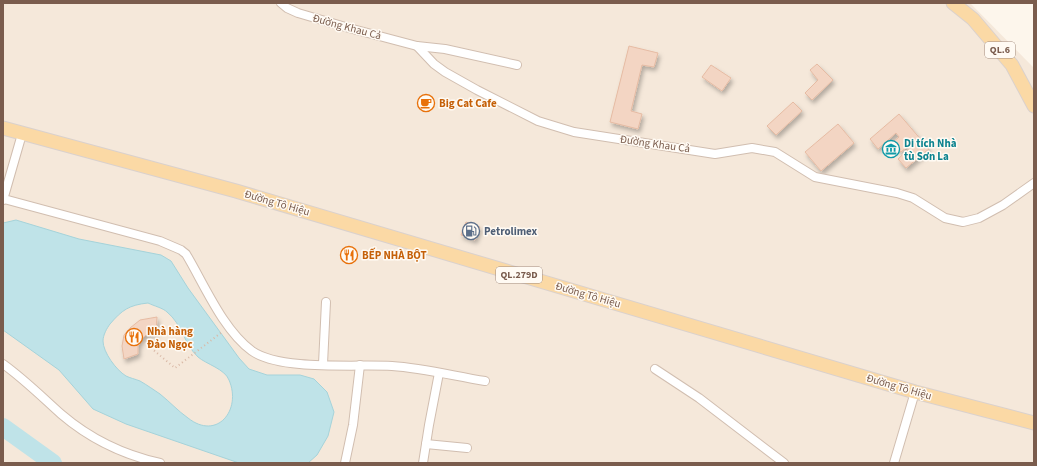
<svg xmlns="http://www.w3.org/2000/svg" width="1037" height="466" viewBox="0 0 1037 466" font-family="'Source Sans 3',sans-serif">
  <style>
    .residential { fill: #f5e8da }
    .water { fill: #bfe3e8; stroke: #a5d3da; fill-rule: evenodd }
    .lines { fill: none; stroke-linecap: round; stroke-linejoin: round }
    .river { stroke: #bfe3e8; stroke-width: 18 }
    .building { fill: #f3d5c3; stroke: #e6bba3; filter: url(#shadow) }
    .street-casing { stroke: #d1beb0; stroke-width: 10 }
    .primary-casing { stroke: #dad1cd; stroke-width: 15 }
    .path { stroke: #d9b8a5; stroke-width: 2; stroke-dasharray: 1 3; stroke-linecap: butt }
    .street { stroke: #fff; stroke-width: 8 }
    .primary { stroke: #fbd9a5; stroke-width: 13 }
    .labels { text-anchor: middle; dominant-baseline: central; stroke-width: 3; stroke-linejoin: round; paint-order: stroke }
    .shield { fill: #fffaf3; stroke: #a28b7f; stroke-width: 1 }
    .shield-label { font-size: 10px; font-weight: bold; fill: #7a5c4d }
    .street-label { font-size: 11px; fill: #7a5c4d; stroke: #fffaf3 }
    .food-label { font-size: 11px; font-weight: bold; fill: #c56008; stroke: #fffaf3; text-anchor: start }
    .culture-label { font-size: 11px; font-weight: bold; fill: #0d838f; stroke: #fffaf3; text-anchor: start }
    .service-label { font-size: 11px; font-weight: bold; fill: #4e5e75; stroke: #fffaf3; text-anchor: start }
  </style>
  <defs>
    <filter id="shadow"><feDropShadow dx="2" dy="3.5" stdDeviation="2" flood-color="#0004"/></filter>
  </defs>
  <rect width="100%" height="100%" fill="#fdf6ec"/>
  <!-- residential -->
  <path class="residential" d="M 3,3 L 970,3 L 1034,68 L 1034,463 L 3,463 Z"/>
  <!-- water -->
  <path class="water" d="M 16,220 L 79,239 L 161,255 L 171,261 L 188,288 L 239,358 L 249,369 L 267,375 L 300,375 L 314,379 L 327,392 L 334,412 L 328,436 L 317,455 L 308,463 L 239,463 L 126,424 L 93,409 L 59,370 L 3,330 L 3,223 ZM 148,303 C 154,306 163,308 167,312 C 182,324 184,344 198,357 C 206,364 225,369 229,380 C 242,410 217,441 188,418 C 178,411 170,402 160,394 C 154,390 147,385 140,381 C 135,379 130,378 126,376 C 116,370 103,352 103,341 C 103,335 107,328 110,324 C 122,310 129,305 148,303 Z"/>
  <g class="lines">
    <!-- river -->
    <path class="river" d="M 3,427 L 53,463"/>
  </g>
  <!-- building -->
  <g class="building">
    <path d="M 629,46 L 658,53 L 654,67 L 642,65 L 631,111 L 642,114 L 638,129 L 610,122 Z"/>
    <path d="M 817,64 L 833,80 L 812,100 L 805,93 L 818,80 L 810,70 Z"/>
    <path d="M 711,65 L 731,78 L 722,91 L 702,77 Z"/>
    <path d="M 793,102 L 802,111 L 776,135 L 767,126 Z"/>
    <path d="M 899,114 L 929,149 L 906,168 L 898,159 L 909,149 L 907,147 L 901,152 L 893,142 L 899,137 L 896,133 L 878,149 L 870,139 Z"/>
    <path d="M 838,124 L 854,143 L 821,171 L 805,152 Z"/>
    <path d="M 466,222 L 480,227 L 475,240 L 461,235 Z"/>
    <path d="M 157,317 L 156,333 L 147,334 L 141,340 L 138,346 L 138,354 L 124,359 L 122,346 L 124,335 L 130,328 L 140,320 Z"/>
  </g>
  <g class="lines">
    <!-- street casing -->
    <g class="street-casing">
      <g id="street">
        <path d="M 281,3 L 287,8 L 298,13 L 349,28 L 417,46 L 434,64 L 445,72 L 477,90 L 538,121 L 574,132 L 715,154 L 752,148 L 775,152 L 815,177 L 897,193 L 913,198 L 945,218 L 963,222 L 979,218 L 1003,205 L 1034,183"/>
        <path d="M 417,46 L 445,49 L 517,65"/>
        <path d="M 4,199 L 160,241 L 181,250 L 186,254 C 204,284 223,330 252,351 C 281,371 356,364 392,366 C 423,368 454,376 485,381"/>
        <path d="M 3,200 L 22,134"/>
        <path d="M 3,364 C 24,379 42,397 61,414 C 89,438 124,455 160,463"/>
        <path d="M 323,364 L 326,302"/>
        <path d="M 655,369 L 699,398 L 784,463"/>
        <path d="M 426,444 L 467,448"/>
        <path d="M 345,463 L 353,425 L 360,365"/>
        <path d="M 423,463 L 429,425 L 439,373"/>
        <path d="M 894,463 L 915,392"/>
      </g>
    </g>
    <!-- primary casing -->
    <g class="primary-casing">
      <g id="primary">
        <path d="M 953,3 L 973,19 L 1012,65 L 1034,106"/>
        <path d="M 3,128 L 236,191 L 915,392 L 1034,423"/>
      </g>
    </g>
    <!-- path -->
    <path class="path" d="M 151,348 L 175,368 L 222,332"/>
    <!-- street -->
    <use href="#street" class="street"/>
    <!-- primary -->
    <use href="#primary" class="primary"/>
  </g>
  <!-- icons -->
  <defs>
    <g id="cafe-ring" transform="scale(0.9)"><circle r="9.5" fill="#fffaf3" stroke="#e8710a" stroke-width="1.5"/><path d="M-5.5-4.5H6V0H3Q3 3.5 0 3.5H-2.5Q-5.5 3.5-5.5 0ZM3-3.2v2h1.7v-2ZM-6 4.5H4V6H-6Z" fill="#e8710a"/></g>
    <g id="museum-ring" transform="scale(0.9)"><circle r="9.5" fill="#fffaf3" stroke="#0f9aa8" stroke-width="1.5"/><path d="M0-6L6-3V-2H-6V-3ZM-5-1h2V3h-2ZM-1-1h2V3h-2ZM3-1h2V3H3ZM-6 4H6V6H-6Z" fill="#0f9aa8"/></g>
    <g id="fuel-ring" transform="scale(0.9)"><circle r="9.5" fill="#fffaf3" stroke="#5c6f8a" stroke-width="1.5"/><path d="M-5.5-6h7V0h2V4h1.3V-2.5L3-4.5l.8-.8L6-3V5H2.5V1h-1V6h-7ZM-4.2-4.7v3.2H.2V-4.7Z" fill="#5c6f8a"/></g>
    <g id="restaurant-ring" transform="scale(0.9)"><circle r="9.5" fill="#fffaf3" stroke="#e8710a" stroke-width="1.5"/><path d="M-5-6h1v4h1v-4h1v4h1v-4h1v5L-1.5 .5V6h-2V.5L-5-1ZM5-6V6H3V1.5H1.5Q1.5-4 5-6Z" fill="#e8710a"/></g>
  </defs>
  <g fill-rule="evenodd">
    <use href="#cafe-ring" x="426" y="103"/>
    <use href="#museum-ring" x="891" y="149"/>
    <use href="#fuel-ring" x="471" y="231"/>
    <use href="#restaurant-ring" x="349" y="255"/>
    <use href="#restaurant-ring" x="134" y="337"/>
  </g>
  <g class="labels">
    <!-- shield labels -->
    <g class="shield">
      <rect x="985" y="42" width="30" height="16" rx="3"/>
      <rect x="496" y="267" width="46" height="16" rx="3"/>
    </g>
    <g class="shield-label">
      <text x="1000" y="50">QL.6</text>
      <text x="519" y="275">QL.279D</text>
    </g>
    <!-- street labels -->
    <g class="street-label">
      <text transform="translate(347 27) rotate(15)">Đường Khau Cả</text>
      <text transform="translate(655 144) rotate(8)">Đường Khau Cả</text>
      <text transform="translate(277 203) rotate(16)">Đường Tô Hiệu</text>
      <text transform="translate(588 295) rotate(16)">Đường Tô Hiệu</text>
      <text transform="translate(899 387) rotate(16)">Đường Tô Hiệu</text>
    </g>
    <!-- food labels -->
    <g class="food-label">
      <text x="439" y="103">Big Cat Cafe</text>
      <text x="362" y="255">BẾP NHÀ BỘT</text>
      <text x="147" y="331">Nhà hàng<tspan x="147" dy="13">Đảo Ngọc</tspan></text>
    </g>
    <!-- culture labels -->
    <g class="culture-label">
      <text x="904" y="143">Di tích Nhà<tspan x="904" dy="13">tù Sơn La</tspan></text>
    </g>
    <!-- service labels -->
    <g class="service-label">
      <text x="484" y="231">Petrolimex</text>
    </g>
  </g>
  <!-- border -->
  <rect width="1037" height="466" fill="none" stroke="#7a5c4d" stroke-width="8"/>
</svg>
